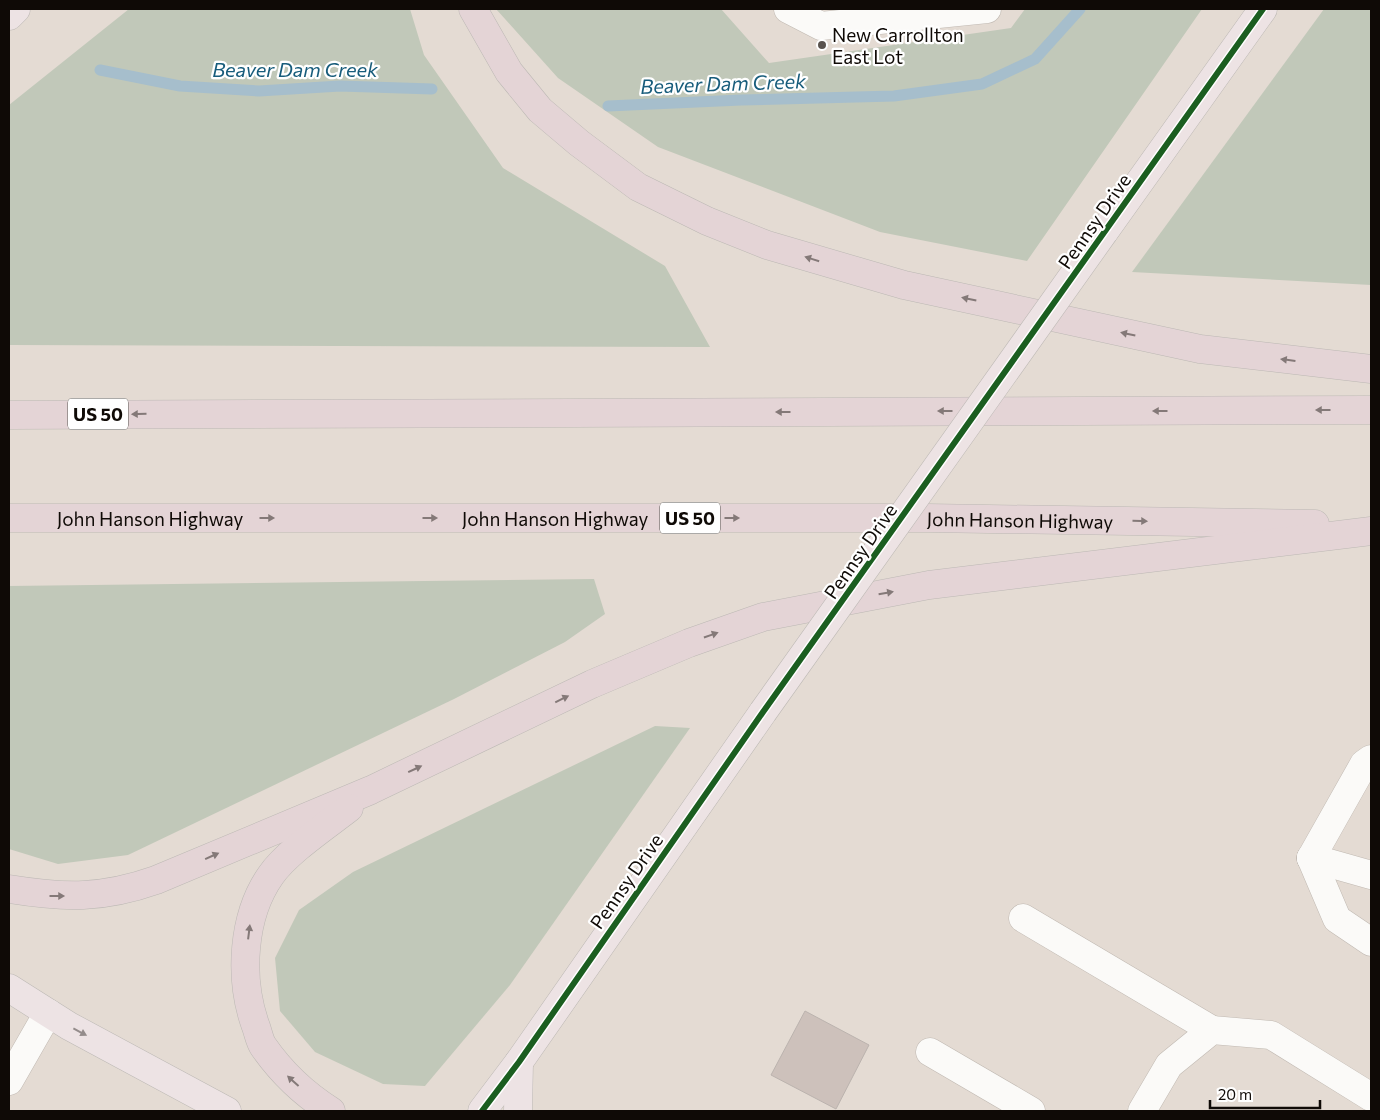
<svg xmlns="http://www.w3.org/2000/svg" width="1380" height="1120" viewBox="0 0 1380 1120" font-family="Commissioner,sans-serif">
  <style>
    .green { fill: #c1c8b9 }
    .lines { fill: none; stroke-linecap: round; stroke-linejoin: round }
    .stream { stroke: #a6becc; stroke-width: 11 }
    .building { fill: #cdc1bb; stroke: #bbb3ae }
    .minor-casing { stroke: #c0b9b2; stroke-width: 29 }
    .major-casing { stroke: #bcb8b4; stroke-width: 29 }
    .highway-casing { stroke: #bcb8b4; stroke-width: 29 }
    .minor { stroke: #fbfaf8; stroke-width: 28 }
    .major { stroke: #ede3e4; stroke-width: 28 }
    .highway { stroke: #e4d4d6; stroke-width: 28 }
    .major-bridge-casing { stroke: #bcb8b4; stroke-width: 29; stroke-linecap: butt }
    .major-bridge { stroke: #ede3e4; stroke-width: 28 }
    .cycleway-casing { stroke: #fff; stroke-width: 9 }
    .cycleway { stroke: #1b5e20; stroke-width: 6 }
    .oneway { fill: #847978 }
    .oneway2 { fill: #948c8b }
    .poi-dot { fill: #5a534e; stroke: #fff; stroke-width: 2 }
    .labels { text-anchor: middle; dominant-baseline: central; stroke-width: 4.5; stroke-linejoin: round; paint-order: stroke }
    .shield { fill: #fff; stroke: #575451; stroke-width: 1 }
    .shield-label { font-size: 18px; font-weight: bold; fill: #0f0a06 }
    .poi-label { font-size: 19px; fill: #0f0a06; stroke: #fff; text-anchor: start }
    .street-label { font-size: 19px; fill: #0f0a06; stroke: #fff }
    .water-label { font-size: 20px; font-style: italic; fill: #175c7b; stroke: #fff }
  </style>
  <rect width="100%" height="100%" fill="#e4dbd3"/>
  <!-- green -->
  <g class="green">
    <path d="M 129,9 L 410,9 L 424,55 L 503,168 L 665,266 L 710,347 L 9,345 L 9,105 Z"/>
    <path d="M 496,9 L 721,9 L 769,63 L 1011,28 L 1025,9 L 1202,9 L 1027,261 L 880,232 L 658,147 L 558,78 Z"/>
    <path d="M 1324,9 L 1371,9 L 1371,285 L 1132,272 Z"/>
    <path d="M 594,579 L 605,614 L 565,642 L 454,699 L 128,855 L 58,864 L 9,849 L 9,586 Z"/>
    <path d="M 655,726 L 690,728 L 510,985 L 425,1086 L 383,1084 L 315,1052 L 280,1011 L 275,958 L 299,910 L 353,872 Z"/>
  </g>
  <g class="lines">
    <!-- stream -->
    <g class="stream">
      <path d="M 100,70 L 180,86 L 259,91 L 340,86 L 432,89"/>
      <path d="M 608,106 L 741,100 L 894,96 L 982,84 L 1035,59 L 1080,9"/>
    </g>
  </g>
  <!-- building -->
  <path class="building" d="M 805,1011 L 869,1045 L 836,1109 L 771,1075 Z"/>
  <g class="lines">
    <!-- minor casing -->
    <g class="minor-casing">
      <g id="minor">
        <path d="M 788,9 L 821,26 L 987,9"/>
        <path d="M 1311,858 L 1364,764 L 1371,759"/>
        <path d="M 1311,858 L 1337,919 L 1371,942"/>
        <path d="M 1311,858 L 1371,875"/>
        <path d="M 1023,918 L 1212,1030"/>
        <path d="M 930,1052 L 1031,1111"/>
        <path d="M 9,1081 L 48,1013"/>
        <path d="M 1142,1111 L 1169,1065 L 1212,1030 L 1271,1035 L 1371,1097"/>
      </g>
    </g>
    <!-- major casing -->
    <g class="major-casing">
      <g id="major">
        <path d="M 9,16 L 16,9"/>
        <path d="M 1104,232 L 1263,9"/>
        <path d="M 9,988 L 69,1026 L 227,1111"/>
        <path d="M 482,1111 L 519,1062 L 763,712"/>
        <path d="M 518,1111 L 519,1062"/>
      </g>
    </g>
    <!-- highway casing -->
    <g class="highway-casing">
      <g id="highway">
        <path d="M 473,9 L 509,72 L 540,110 L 579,143 L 638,187 L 707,221 L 767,245 L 904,285 L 1200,349 L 1371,369"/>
        <path d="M 9,415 L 1371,410"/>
        <path id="s1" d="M 9,518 L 928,518 L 1315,524"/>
        <path d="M 9,889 C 65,898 102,899 156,880 L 371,790 L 592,684 L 689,643 L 763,617 L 929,585 L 1371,531"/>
        <path d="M 331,1111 C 304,1094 281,1072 263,1046 C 259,1040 258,1031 255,1024 C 239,978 242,916 271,875 C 287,852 326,826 349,808"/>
      </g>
    </g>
    <!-- minor -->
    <use href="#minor" class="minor"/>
    <!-- major -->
    <use href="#major" class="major"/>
    <!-- highway -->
    <use href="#highway" class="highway"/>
    <!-- major-bridge casing -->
    <g class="major-bridge-casing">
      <path id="major-bridge" d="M 763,712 L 1104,232"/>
    </g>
    <!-- major-bridge -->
    <use href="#major-bridge" class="major-bridge"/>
    <!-- cycleway casing -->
    <g class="cycleway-casing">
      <path id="cycleway" d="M 482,1111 L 519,1062 L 763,712 L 1263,9"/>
    </g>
    <!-- cycleway -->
    <use href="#cycleway" class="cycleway"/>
  </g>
  <!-- one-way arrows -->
  <defs><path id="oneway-solid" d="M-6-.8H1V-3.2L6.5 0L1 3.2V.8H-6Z" transform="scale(1.25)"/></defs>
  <g class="oneway">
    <use href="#oneway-solid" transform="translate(812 259) rotate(-163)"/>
    <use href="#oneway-solid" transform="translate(969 299) rotate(-168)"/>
    <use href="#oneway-solid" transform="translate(1128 334) rotate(-168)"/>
    <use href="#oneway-solid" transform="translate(1288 360) rotate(-173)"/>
    <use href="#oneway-solid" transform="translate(1323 410) rotate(180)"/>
    <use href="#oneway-solid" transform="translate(945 411) rotate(180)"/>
    <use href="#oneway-solid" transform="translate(1160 411) rotate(180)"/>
    <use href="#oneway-solid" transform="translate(783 412) rotate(180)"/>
    <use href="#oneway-solid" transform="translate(139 414) rotate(179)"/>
    <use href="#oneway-solid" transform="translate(267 518)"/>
    <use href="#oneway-solid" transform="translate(430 518)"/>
    <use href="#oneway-solid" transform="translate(732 518)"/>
    <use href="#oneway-solid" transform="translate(1140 521) rotate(1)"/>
    <use href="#oneway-solid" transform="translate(886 593) rotate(-10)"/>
    <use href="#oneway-solid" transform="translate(711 635) rotate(-19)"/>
    <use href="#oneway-solid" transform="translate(562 699) rotate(-26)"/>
    <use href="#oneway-solid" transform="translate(415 769) rotate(-25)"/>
    <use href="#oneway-solid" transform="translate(212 856) rotate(-24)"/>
    <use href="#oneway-solid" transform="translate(57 896)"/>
    <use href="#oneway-solid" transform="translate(249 932) rotate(-83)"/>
    <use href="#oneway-solid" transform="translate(293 1081) rotate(-138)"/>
  </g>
  <use class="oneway2" href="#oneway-solid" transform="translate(80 1032) rotate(28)"/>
  <!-- markers -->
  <circle class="poi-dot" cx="822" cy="45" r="5"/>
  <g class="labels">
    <!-- shield labels -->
    <g class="shield">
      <rect x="68" y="398.5" width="60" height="31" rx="4"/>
      <rect x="660" y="502.5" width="60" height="31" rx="4"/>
    </g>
    <g class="shield-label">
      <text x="98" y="414">US 50</text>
      <text x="690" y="518">US 50</text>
    </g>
    <!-- poi labels -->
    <g class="poi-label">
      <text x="832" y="34">New Carrollton<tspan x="832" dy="22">East Lot</tspan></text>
    </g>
    <!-- street labels -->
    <g class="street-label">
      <text transform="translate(1094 221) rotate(-55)">Pennsy Drive</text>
      <text stroke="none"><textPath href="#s1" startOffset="141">John Hanson Highway</textPath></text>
      <text stroke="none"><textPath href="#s1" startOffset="546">John Hanson Highway</textPath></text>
      <text stroke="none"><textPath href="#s1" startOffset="1011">John Hanson Highway</textPath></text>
      <text transform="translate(860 551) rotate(-55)">Pennsy Drive</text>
      <text transform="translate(626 881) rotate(-55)">Pennsy Drive</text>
    </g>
    <!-- water labels -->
    <g class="water-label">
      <text x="295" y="69">Beaver Dam Creek</text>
      <text transform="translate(723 83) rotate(-2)">Beaver Dam Creek</text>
    </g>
  </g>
  <!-- border -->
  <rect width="1380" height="1120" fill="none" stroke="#0f0a06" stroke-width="20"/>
  <!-- scale -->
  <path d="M1210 1100v8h110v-8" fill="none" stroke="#0f0a06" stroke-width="2.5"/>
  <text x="1218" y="1100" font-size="15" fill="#0f0a06" stroke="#ffffff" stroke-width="4" paint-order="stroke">20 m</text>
</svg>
